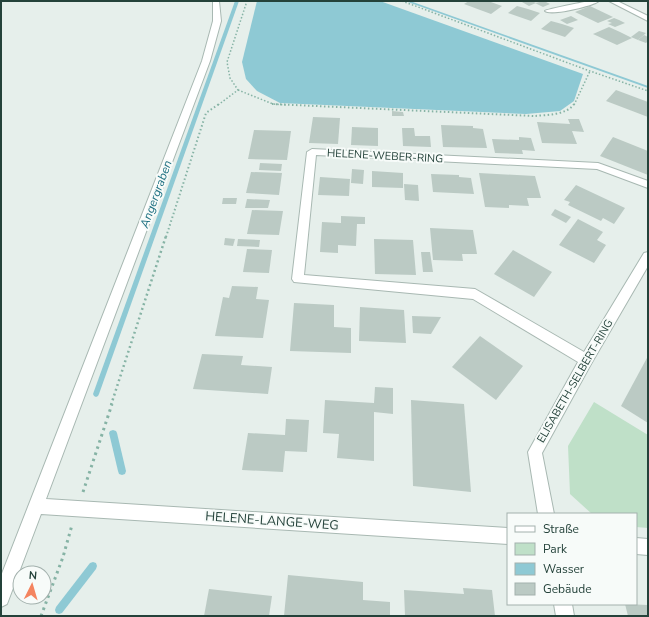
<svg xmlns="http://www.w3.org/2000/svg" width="649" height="617" viewBox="0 0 649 617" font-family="'Nunito Sans',sans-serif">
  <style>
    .green { fill: #bfe0c8 }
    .water { fill: #8ec9d4 }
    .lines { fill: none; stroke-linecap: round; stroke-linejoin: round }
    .stream { fill: #8ec9d4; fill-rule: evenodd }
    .building { fill: #bbcac4 }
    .minor-casing { stroke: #a8b8b2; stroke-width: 2 }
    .path-far3 { stroke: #86b3a5; stroke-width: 1.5; stroke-dasharray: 1.5 2; stroke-linecap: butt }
    .path-far2 { stroke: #86b3a5; stroke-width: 2; stroke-dasharray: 1.5 2.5; stroke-linecap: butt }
    .path-far1 { stroke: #86b3a5; stroke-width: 2.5; stroke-dasharray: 2 3; stroke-linecap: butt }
    .path { stroke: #86b3a5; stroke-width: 3; stroke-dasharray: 2.5 4; stroke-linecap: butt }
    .minor { fill: #fff; fill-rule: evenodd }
    .labels { text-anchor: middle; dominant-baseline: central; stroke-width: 4; stroke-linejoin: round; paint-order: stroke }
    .street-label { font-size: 11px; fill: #24423a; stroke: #f7fbf9 }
    .water-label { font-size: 12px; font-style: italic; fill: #1c6f80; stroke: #f7fbf9 }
    .near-street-label { font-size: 13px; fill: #24423a; stroke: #f7fbf9 }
  </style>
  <rect width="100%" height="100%" fill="#e6efeb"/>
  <!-- green -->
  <path class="green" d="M 594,402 L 648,435 L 648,528 L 636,527 L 636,514 L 592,514 L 570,494 L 568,446 Z"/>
  <!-- water -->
  <path class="water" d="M 257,1 L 380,1 L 583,74 L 574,101 L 560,111 L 526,114 L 280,103 L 257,91 L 246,79 L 242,62 Z"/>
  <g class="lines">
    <!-- stream -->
    <g class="stream">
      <path d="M 235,1 L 239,1 L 99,394 L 98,396 L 96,397 L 94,396 L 93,394 Z"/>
      <path d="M 405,1 L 410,1 L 648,86 L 648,88 Z"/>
      <path d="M 113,430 L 116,431 L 117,433 L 126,471 L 125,474 L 122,475 L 119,474 L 118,471 L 109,433 L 110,431 Z"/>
      <path d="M 93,562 L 96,563 L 97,566 L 96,569 L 62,613 L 59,614 L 56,613 L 55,610 L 56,607 L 90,563 Z"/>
    </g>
  </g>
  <!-- building -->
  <g class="building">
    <path d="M 469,1 L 488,1 L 502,6 L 491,14 L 464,4 Z"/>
    <path d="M 525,1 L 532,1 L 536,3 L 529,6 L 522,2 Z"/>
    <path d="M 544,1 L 550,4 L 543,7 L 535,3 Z"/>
    <path d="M 517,6 L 528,9 L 540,13 L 531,21 L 508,13 Z"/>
    <path d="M 590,6 L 613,17 L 598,23 L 575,12 Z"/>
    <path d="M 571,16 L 578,20 L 567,24 L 560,20 Z"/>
    <path d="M 614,18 L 619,20 L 625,23 L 615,27 L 608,24 L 612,23 L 607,21 Z"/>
    <path d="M 551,21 L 562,24 L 574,28 L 565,37 L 541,29 Z"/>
    <path d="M 609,27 L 620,32 L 632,38 L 617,45 L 593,34 Z"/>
    <path d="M 639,31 L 646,33 L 638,40 L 631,37 Z"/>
    <path d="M 644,35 L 648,37 L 648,41 L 646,43 L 638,40 Z"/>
    <path d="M 616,90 L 648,102 L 648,117 L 606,101 Z"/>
    <path d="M 392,111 L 403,112 L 404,116 L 392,116 Z"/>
    <path d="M 313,117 L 340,118 L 338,144 L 309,143 Z"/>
    <path d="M 568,119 L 579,119 L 584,132 L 572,131 L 577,144 L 542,143 L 537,122 L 570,124 Z"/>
    <path d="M 441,125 L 473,126 L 473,128 L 483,129 L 487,148 L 443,147 Z"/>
    <path d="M 352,127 L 378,128 L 378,146 L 351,145 Z"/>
    <path d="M 402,128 L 414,128 L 415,136 L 430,136 L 431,147 L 403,146 Z"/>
    <path d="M 254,130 L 291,131 L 287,160 L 248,159 Z"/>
    <path d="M 519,137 L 531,138 L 535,151 L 522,150 L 523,154 L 495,153 L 492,139 L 519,140 Z"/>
    <path d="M 613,137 L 648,151 L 648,175 L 600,156 Z"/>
    <path d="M 260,163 L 282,164 L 281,171 L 259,170 Z"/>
    <path d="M 352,169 L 364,170 L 363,184 L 351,183 Z"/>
    <path d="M 372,171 L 403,173 L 403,188 L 372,187 Z"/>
    <path d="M 251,172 L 282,173 L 279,195 L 246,193 Z"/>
    <path d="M 479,173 L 535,176 L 541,198 L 527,198 L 529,206 L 509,205 L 509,208 L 485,207 Z"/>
    <path d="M 431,174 L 459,175 L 459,177 L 471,178 L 474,194 L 433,192 Z"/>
    <path d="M 320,177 L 350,179 L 349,196 L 318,195 Z"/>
    <path d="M 404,184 L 418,185 L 419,201 L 405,200 Z"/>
    <path d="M 576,185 L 625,208 L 614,224 L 603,218 L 601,221 L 568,205 L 570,202 L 564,200 Z"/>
    <path d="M 223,198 L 237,198 L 236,204 L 222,204 Z"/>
    <path d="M 247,199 L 270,200 L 268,208 L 245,208 Z"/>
    <path d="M 555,209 L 571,217 L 566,223 L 551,215 Z"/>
    <path d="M 252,210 L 283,211 L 279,235 L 247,234 Z"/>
    <path d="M 341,216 L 365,217 L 365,224 L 357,224 L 356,246 L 338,245 L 338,253 L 320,252 L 322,222 L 341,223 Z"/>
    <path d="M 578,219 L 603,232 L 597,240 L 606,245 L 594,263 L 559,245 Z"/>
    <path d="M 430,228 L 473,230 L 477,254 L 462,254 L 463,261 L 433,260 Z"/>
    <path d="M 225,238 L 235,239 L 233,246 L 224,245 Z"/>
    <path d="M 238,239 L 260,240 L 259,247 L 237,246 Z"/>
    <path d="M 374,239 L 413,240 L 416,275 L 375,274 Z"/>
    <path d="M 247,249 L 272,250 L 269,273 L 243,272 Z"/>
    <path d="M 513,250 L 552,272 L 534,297 L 494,274 Z"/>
    <path d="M 421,252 L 430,252 L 433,272 L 423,272 Z"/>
    <path d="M 232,286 L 258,287 L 256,299 L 269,300 L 263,338 L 215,336 L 223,297 L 229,298 Z"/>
    <path d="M 294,303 L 334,305 L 334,327 L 351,328 L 351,353 L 290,351 Z"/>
    <path d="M 360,307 L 404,310 L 406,343 L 359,341 Z"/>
    <path d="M 412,316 L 441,317 L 431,334 L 413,333 Z"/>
    <path d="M 480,336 L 523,366 L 496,400 L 452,367 Z"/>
    <path d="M 202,354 L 243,356 L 241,365 L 272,367 L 268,394 L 193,389 Z"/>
    <path d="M 648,356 L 648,423 L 621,406 Z"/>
    <path d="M 375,387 L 393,388 L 393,414 L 374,412 L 374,461 L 337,458 L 339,434 L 323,433 L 325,400 L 374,403 Z"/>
    <path d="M 411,400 L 464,404 L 471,492 L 413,486 Z"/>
    <path d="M 286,419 L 309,420 L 307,452 L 285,451 L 283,472 L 242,470 L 248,433 L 285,435 Z"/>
    <path d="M 288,575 L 363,582 L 363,600 L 390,602 L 390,616 L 284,616 Z"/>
    <path d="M 463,588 L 492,590 L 495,616 L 405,616 L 404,590 L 464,594 Z"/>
    <path d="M 209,589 L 272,596 L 269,616 L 204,616 Z"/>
    <path d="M 625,604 L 648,605 L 648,616 L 628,616 Z"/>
  </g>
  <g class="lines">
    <!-- minor casing -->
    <g class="minor-casing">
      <g id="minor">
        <path d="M 213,1 L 219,1 L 221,21 L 210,61 L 46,499 L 508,528 L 508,544 L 41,514 L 7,604 L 1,607 L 1,576 L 202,61 L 213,21 Z"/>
        <path d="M 588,1 L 599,1 C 593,6 551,16 545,11 C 547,9 581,3 588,1 Z"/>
        <path d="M 609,1 L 617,1 L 648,16 L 648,21 Z"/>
        <path d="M 312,149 L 598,163 L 648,181 L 648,188 L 597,169 L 316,155 L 304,275 L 475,289 L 584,352 L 644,253 L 648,252 L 648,266 L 591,364 L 542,453 L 554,514 L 538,514 L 528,452 L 578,362 L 473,299 L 294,282 L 292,279 L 307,152 Z"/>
        <path d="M 636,538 L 648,539 L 648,555 L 636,554 Z"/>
        <path d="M 554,604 L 572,604 L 574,616 L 556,616 Z"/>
      </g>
    </g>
    <!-- path-far3 -->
    <g class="path-far3">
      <path d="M 402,1 L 587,70 L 648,91"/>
      <path d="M 238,90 L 273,104 L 286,105"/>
      <path d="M 218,105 L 238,90 L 230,78 L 227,62 L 247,1"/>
      <path d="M 574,105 L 590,71"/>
    </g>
    <!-- path-far2 -->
    <g class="path-far2">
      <path d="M 272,104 L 534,116 C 546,115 567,115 574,104"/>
      <path d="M 166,237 L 206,113 L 219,104"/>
    </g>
    <!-- path-far1 -->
    <path class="path-far1" d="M 111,405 L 166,236"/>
    <!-- path -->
    <g class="path">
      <path d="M 83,492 L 112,404"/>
      <path d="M 41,616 L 63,557 L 72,525"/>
    </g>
    <!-- minor -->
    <use href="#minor" class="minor"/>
  </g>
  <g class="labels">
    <!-- street labels -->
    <g class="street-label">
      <text transform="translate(385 156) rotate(3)">HELENE-WEBER-RING</text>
      <text transform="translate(575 381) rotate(-60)">ELISABETH-SELBERT-RING</text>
    </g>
    <!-- water labels -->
    <g class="water-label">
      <text transform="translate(156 194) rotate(-70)">Angergraben</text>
    </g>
    <!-- near-street labels -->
    <g class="near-street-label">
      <text transform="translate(272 521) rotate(4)">HELENE-LANGE-WEG</text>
    </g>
  </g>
  <!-- border -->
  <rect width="649" height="617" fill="none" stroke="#24423a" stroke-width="4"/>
  <!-- legend -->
  <rect x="507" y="513" width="130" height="92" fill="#f7fbf9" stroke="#a3b1ad"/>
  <rect x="515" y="526" width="20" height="6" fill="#ffffff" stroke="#a3b1ad"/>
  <text x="543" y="533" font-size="12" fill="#24423a">Straße</text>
  <rect x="515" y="543" width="20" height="12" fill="#bfe0c8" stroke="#a3b1ad"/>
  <text x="543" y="553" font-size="12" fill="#24423a">Park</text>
  <rect x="515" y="563" width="20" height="12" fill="#8ec9d4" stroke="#a3b1ad"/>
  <text x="543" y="573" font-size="12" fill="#24423a">Wasser</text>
  <rect x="515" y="583" width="20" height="12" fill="#bbcac4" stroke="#a3b1ad"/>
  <text x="543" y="593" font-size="12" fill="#24423a">Gebäude</text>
  <!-- north arrow -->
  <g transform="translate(32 585) rotate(5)"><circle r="19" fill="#f7fbf9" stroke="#a3b1ad"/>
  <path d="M0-3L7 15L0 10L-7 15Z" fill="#f4845f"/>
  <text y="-6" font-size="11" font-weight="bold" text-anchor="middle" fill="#24423a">N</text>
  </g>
</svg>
